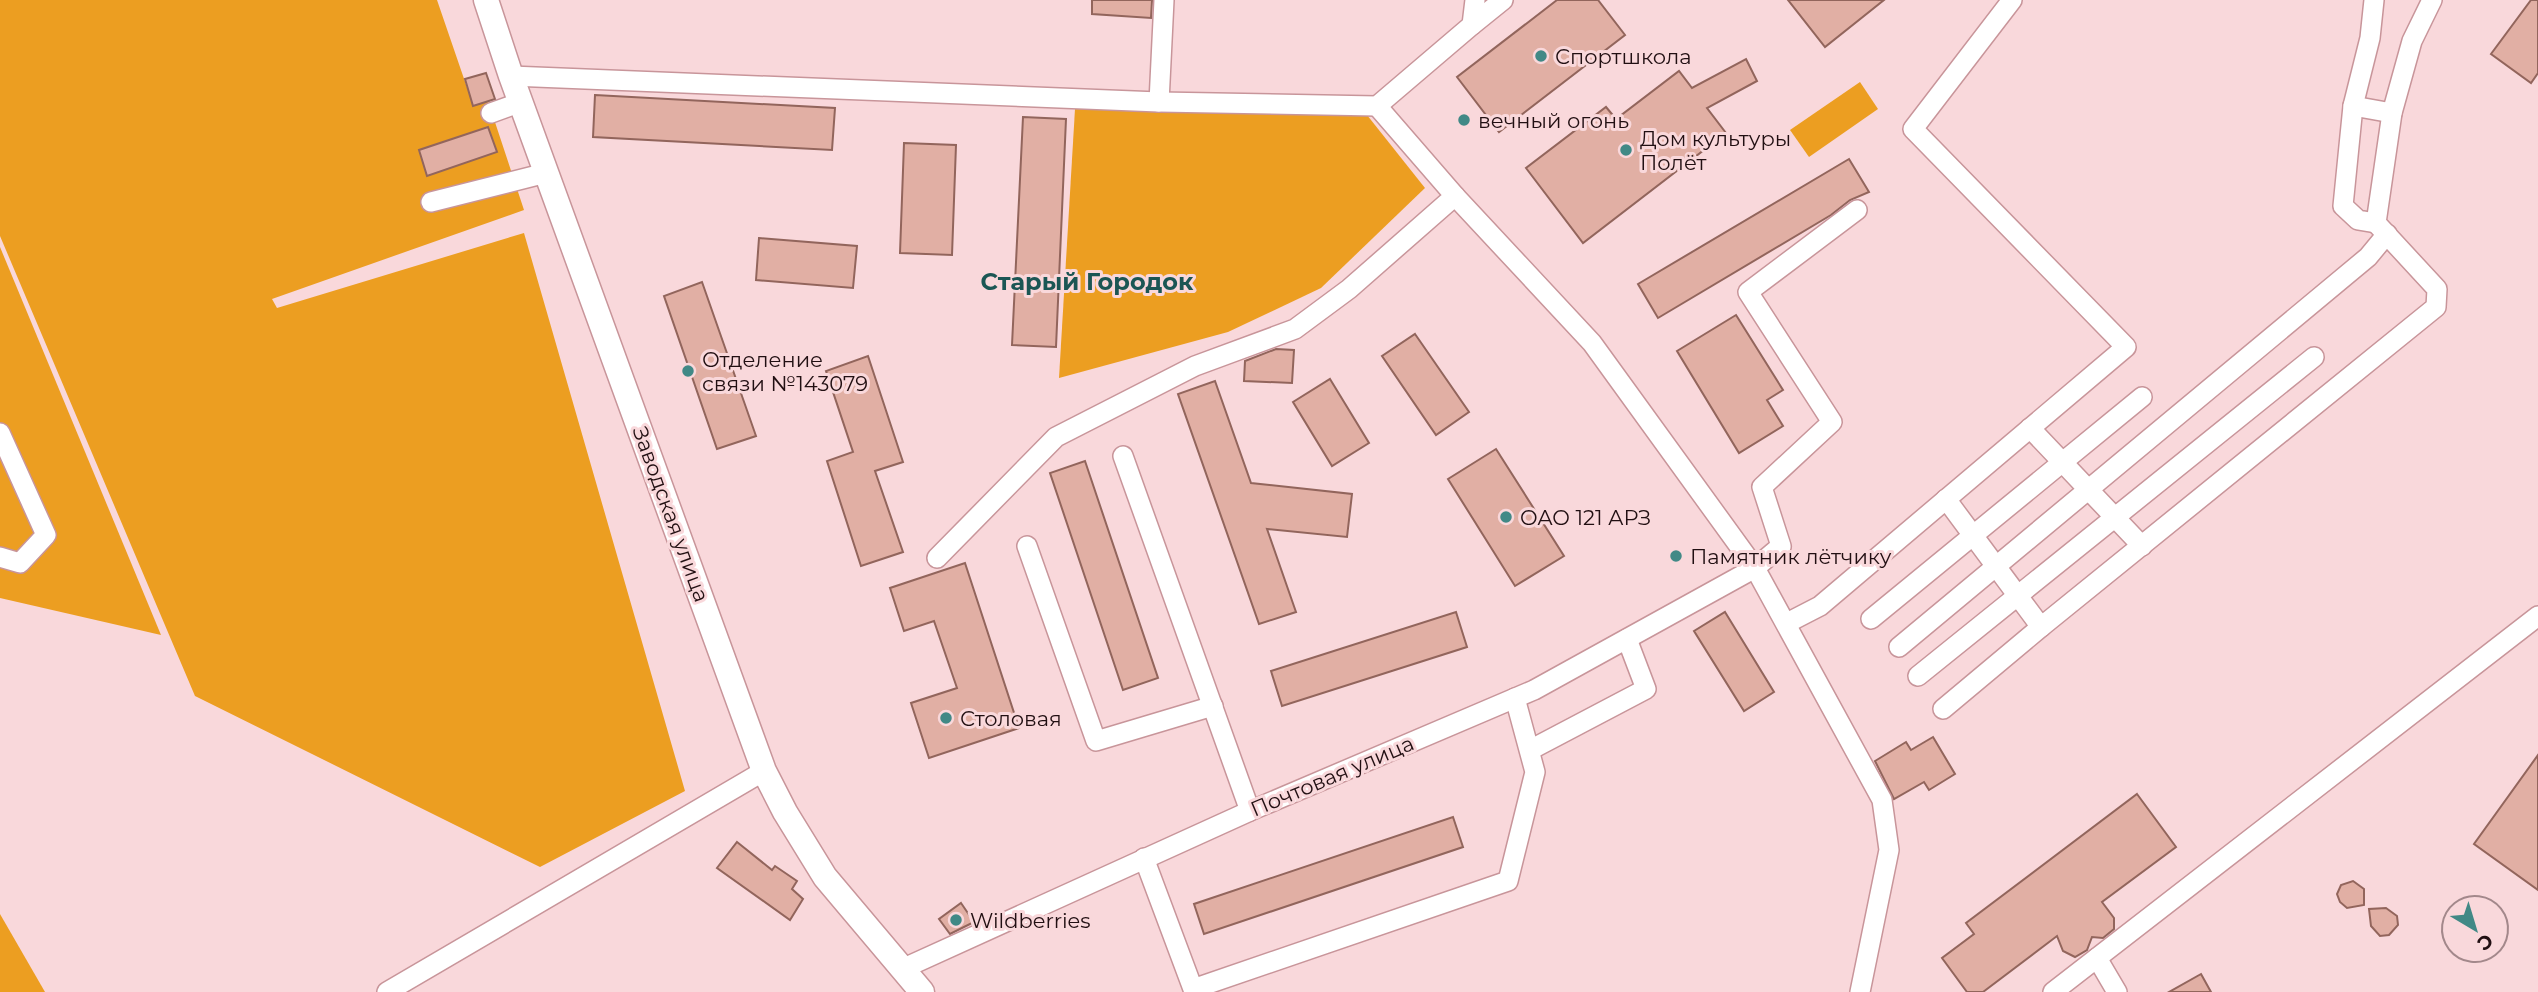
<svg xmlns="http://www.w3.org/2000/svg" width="2538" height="992" viewBox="0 0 2538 992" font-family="Montserrat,sans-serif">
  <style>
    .green { fill: #ec9e21 }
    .building { fill: #e1afa4; stroke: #92655c; stroke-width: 2 }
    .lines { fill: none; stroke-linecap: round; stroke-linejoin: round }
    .minor-casing { stroke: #c8959a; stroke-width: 22 }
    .major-casing { stroke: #c8959a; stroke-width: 27 }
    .minor { stroke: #fff; stroke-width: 19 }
    .major { stroke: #fff; stroke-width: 24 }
    .poi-dot { fill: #418986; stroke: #f9d8db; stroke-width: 2.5 }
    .labels { text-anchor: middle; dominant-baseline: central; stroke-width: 6; stroke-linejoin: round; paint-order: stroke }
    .poi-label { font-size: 21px; fill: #210f12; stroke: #f9d8db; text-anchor: start }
    .street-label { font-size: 21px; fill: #210f12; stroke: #f9d8db }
    .quarter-label { font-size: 24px; font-weight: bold; fill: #1b5654; stroke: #f9d8db }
  </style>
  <rect width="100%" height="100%" fill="#f9d8db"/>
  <!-- green -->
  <g class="green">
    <path d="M 0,0 L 437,0 L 473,105 L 488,101 L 524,210 L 272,299 L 277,308 L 524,233 L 685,791 L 540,867 L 195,696 L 0,236 Z"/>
    <path d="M 1860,82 L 1878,109 L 1809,157 L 1790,130 Z"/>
    <path d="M 1075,109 L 1367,115 L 1425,188 L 1321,288 L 1228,332 L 1059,378 Z"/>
    <path d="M 0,247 L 161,635 L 0,598 Z"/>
    <path d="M 0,914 L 45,992 L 0,992 Z"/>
  </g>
  <!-- building -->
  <g class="building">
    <path d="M 1092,0 L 1152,0 L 1151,18 L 1092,14 Z"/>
    <path d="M 1557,0 L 1598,0 L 1625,35 L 1499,132 L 1457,77 Z"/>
    <path d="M 1788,0 L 1884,0 L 1825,47 Z"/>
    <path d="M 2531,0 L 2538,0 L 2538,73 L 2531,83 L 2491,54 Z"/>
    <path d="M 1746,59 L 1757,81 L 1707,108 L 1726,133 L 1583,243 L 1526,168 L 1606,107 L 1616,119 L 1679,71 L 1692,88 Z"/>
    <path d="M 486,73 L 495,99 L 473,106 L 465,79 Z"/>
    <path d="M 595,95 L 835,108 L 832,150 L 593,137 Z"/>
    <path d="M 1023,117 L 1066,119 L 1056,347 L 1012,345 Z"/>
    <path d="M 488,127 L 497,152 L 427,176 L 419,150 Z"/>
    <path d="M 904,143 L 956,145 L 952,255 L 900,253 Z"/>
    <path d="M 1849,159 L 1869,192 L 1850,200 L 1831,215 L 1658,318 L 1638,284 Z"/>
    <path d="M 759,238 L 857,246 L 853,288 L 756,280 Z"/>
    <path d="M 702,282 L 756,436 L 717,449 L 664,296 Z"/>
    <path d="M 1736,315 L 1783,390 L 1767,400 L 1783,426 L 1739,453 L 1677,351 Z"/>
    <path d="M 1415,334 L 1469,412 L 1436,435 L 1382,356 Z"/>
    <path d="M 1276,349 L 1294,350 L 1292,383 L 1244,381 L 1245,361 Z"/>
    <path d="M 868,356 L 903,462 L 875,471 L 903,552 L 861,566 L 827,461 L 853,452 L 826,371 Z"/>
    <path d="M 1330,379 L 1369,443 L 1332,466 L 1293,402 Z"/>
    <path d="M 1215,381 L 1251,483 L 1352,494 L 1347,537 L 1267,529 L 1296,612 L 1259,624 L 1178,394 Z"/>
    <path d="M 1496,449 L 1564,556 L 1515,586 L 1448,479 Z"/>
    <path d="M 1085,461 L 1158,678 L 1123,690 L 1050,473 Z"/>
    <path d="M 965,563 L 1019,728 L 929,758 L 911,703 L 957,688 L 934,621 L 904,631 L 890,588 Z"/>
    <path d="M 1456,612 L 1467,647 L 1282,706 L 1271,671 Z"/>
    <path d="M 1725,612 L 1774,692 L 1744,711 L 1694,631 Z"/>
    <path d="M 1933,737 L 1955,774 L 1929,790 L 1924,782 L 1894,799 L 1875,761 L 1906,742 L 1911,750 Z"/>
    <path d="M 2538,755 L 2538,890 L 2474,844 Z"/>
    <path d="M 2137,794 L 2176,847 L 2102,902 L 2114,918 L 2114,929 L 2103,938 L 2092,937 L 2087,950 L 2075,957 L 2063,951 L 2057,936 L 1983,992 L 1967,992 L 1942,958 L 1974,934 L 1966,923 Z"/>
    <path d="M 1453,817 L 1463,847 L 1204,934 L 1194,904 Z"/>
    <path d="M 737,842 L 772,870 L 775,866 L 797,881 L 792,889 L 803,899 L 790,920 L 717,868 Z"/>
    <path d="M 2353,881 L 2364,889 L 2364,905 L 2347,908 L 2340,902 L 2337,894 L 2341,885 Z"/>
    <path d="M 961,903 L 974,922 L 950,934 L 939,919 Z"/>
    <path d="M 2386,908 L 2397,916 L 2398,925 L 2389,935 L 2380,936 L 2371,926 L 2369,909 Z"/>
    <path d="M 2201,974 L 2211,992 L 2169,992 Z"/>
  </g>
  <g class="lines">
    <!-- minor casing -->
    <g class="minor-casing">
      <g id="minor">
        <path d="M 2374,0 L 2370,38 L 2353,106 L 2343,206 L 2358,220 L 2376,223"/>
        <path d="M 1472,25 L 1503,0"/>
        <path d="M 511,76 L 1159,102 L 1377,106 L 1472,25 L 1475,0"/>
        <path d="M 1159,102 L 1164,0"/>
        <path d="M 2353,106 L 2392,113"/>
        <path d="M 491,113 L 521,102"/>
        <path d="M 1455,196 L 1592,343 L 1755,568 L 1882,800 L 1889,850 L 1860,992"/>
        <path d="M 431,202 L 546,173"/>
        <path d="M 2030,428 L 2142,546"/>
        <path d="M 0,433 L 46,535 L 20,563 L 0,557"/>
        <path d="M 1123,456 L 1250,811"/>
        <path d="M 1946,499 L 2041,627 L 2436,307 L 2437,289 L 2376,223 L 2392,113 L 2412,41 L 2432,0"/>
        <path d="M 1027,546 L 1096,741 L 1213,706"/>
        <path d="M 937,558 L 1056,437 L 1195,366 L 1295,329 L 1349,289 L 1455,196 L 1377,106"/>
        <path d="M 1871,619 L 2142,397"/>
        <path d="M 1787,623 L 1820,606 L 2126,347 L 1913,129 L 2012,0"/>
        <path d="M 1899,647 L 2368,257 L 2387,234"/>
        <path d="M 1918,676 L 2314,357"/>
        <path d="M 1943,709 L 2041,627"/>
        <path d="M 1530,750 L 1646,689 L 1627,639"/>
        <path d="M 1144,858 L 1193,989 L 1508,881 L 1535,772 L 1515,698"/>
        <path d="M 2097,958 L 2117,992"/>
        <path d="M 902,969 L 1250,811 L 1534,690 L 1755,568 L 1781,546 L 1762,487 L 1832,422 L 1748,292 L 1857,210"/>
        <path d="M 387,992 L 764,771"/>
        <path d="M 2053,992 L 2538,616"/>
      </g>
    </g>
    <!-- major casing -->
    <g class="major-casing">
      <path id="major" d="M 486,0 L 511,76 L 764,771 L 785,812 L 825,877 L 922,992"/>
    </g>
    <!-- minor -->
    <use href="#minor" class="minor"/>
    <!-- major -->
    <use href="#major" class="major"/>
  </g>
  <!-- markers -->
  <g class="poi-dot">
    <circle cx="1541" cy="56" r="7"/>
    <circle cx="1464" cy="120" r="7"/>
    <circle cx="1626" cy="150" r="7"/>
    <circle cx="688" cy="371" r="7"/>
    <circle cx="1506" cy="517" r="7"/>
    <circle cx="1676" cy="556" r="7"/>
    <circle cx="946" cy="718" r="7"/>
    <circle cx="956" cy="920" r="7"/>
  </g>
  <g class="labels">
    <!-- poi labels -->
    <g class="poi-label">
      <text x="1555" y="56">Спортшкола</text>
      <text x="1478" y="120">вечный огонь</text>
      <text x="1640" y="138">Дом культуры<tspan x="1640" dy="24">Полёт</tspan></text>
      <text x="702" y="359">Отделение<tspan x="702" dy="24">связи №143079</tspan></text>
      <text x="1520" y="517">OAO 121 АРЗ</text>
      <text x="1690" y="556">Памятник лётчику</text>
      <text x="960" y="718">Столовая</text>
      <text x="970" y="920">Wildberries</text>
    </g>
    <!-- street labels -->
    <g class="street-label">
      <text transform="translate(671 514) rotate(70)">Заводская улица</text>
      <text transform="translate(1332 776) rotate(-23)">Почтовая улица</text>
    </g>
    <!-- quarter labels -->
    <g class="quarter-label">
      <text x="1087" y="281">Старый Городок</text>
    </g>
  </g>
  <!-- north arrow -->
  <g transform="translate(2475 929) rotate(142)"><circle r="33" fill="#f9d8db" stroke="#a3888b" stroke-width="2"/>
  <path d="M0-5L12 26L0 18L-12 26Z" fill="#418986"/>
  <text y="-10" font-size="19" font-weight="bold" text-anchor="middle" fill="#210f12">С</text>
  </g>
</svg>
